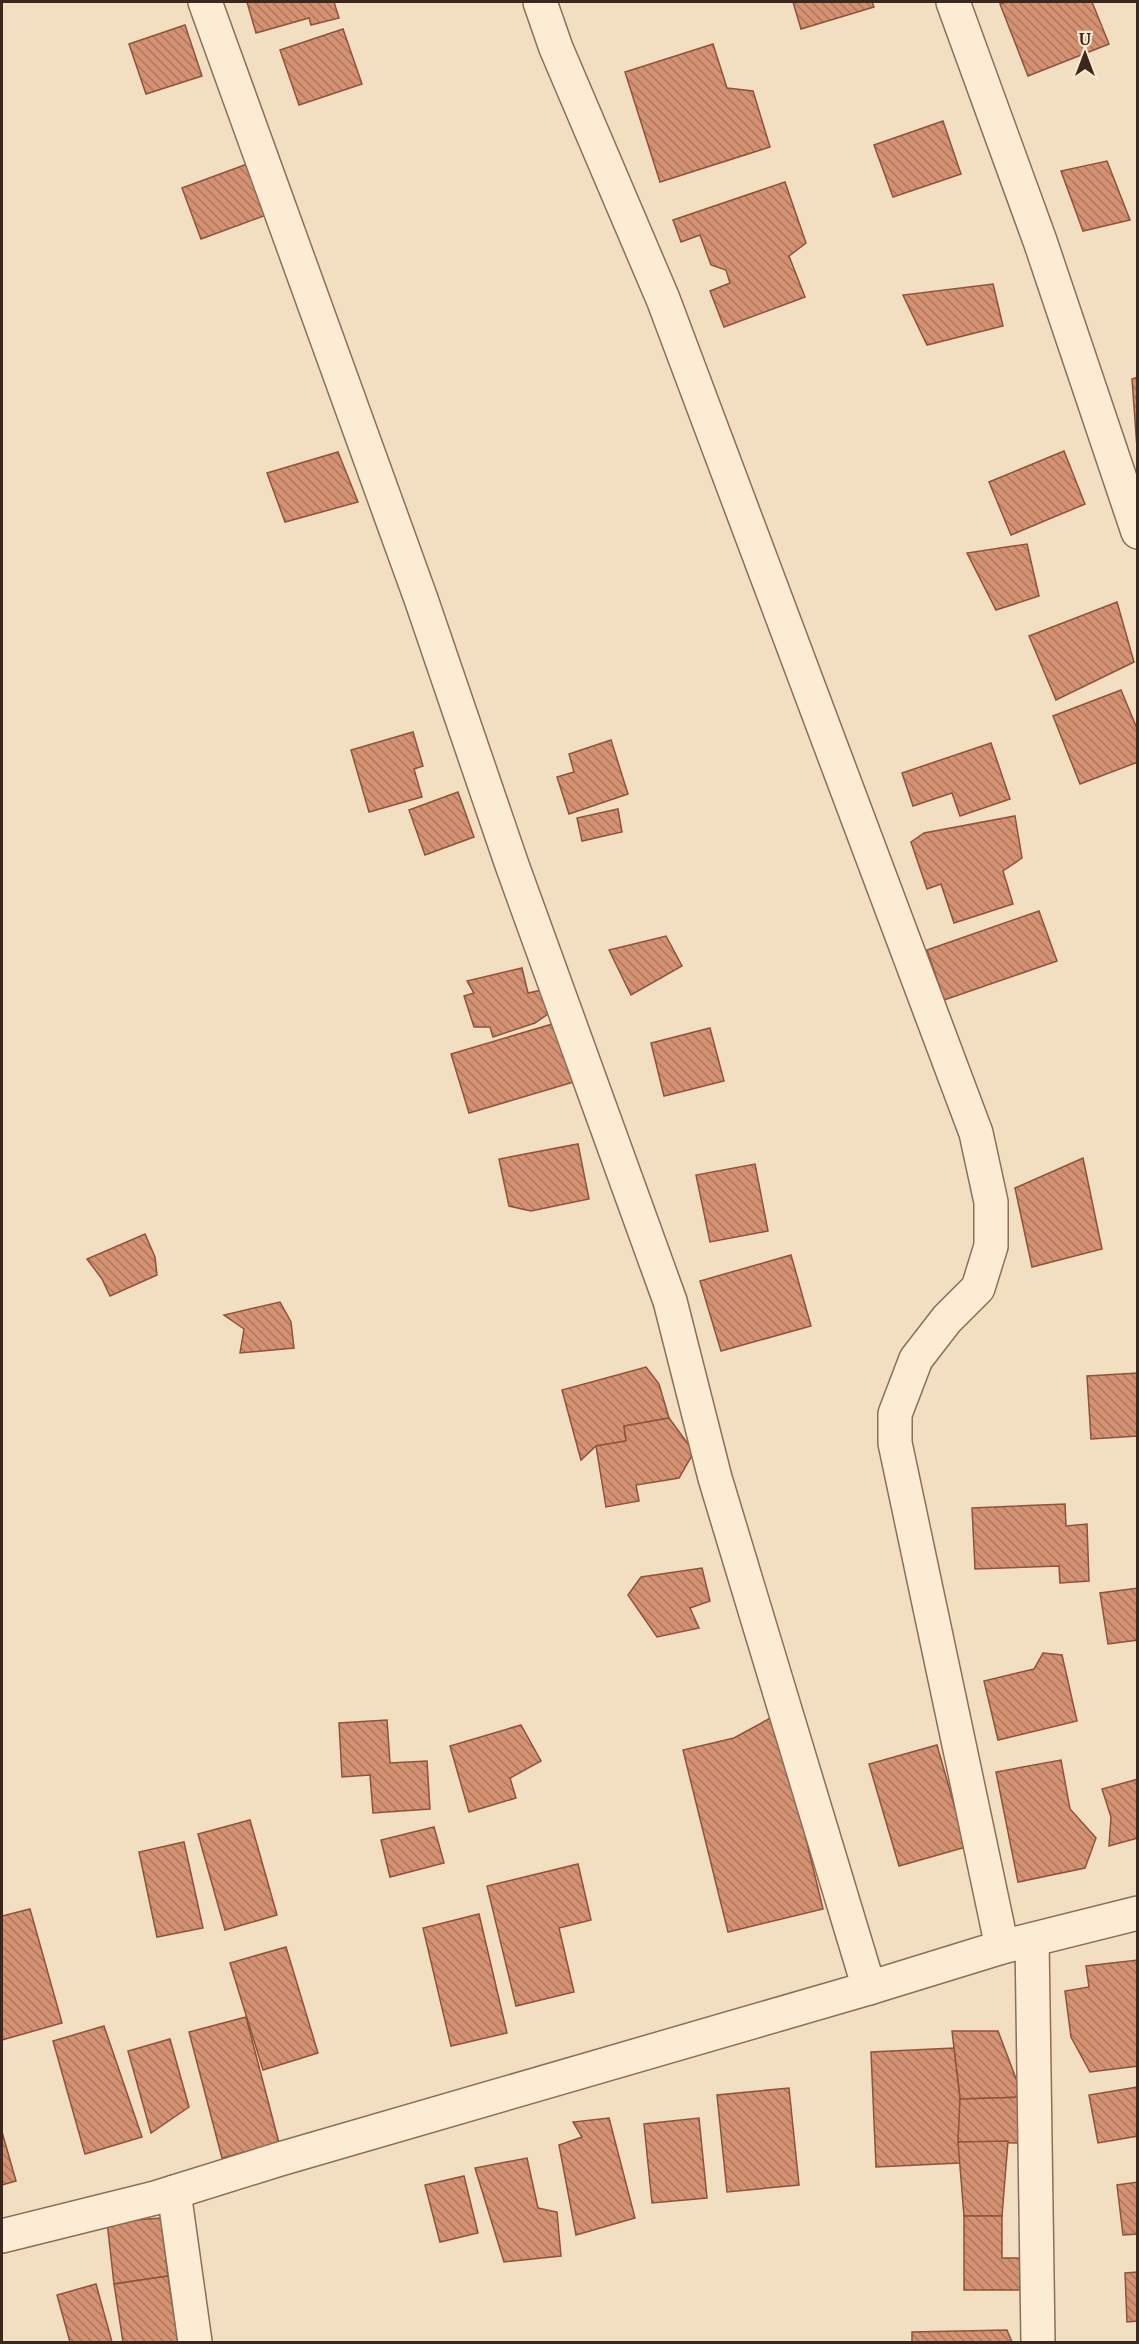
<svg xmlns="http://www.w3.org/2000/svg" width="1139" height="2344" viewBox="0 0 1139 2344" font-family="Merriweather,serif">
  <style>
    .building { fill: url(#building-back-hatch); stroke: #8e533a; stroke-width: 1.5 }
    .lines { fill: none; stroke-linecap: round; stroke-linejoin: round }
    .minor-casing { stroke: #8d6e56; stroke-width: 36 }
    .minor { stroke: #fcecd4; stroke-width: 33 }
  </style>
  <defs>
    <pattern id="building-back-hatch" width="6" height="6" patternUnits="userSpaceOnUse" patternTransform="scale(1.5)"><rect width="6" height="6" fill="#d49272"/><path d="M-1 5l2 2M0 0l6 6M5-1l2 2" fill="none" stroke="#ad775d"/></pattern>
  </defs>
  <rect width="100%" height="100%" fill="#f2dec0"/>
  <!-- building -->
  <g class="building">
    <path d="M 247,2 L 334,2 L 339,18 L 311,25 L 309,18 L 256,33 Z"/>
    <path d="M 793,2 L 872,2 L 874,7 L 801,29 Z"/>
    <path d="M 1006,2 L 1092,2 L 1109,44 L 1028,76 L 1000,4 Z"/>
    <path d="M 185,25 L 202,76 L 146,94 L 129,44 Z"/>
    <path d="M 343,29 L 362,84 L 299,105 L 280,50 Z"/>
    <path d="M 713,44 L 727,88 L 753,91 L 770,147 L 660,182 L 625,72 Z"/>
    <path d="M 943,121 L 961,174 L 893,197 L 874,145 Z"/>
    <path d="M 1107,161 L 1130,220 L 1083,231 L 1061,171 Z"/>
    <path d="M 250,163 L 269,214 L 201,239 L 182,188 Z"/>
    <path d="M 785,182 L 806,243 L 789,256 L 805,297 L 724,327 L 710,291 L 730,283 L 726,270 L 711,265 L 700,235 L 681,242 L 673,220 Z"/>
    <path d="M 993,284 L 1003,326 L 927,345 L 903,295 Z"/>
    <path d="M 1138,377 L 1138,448 L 1137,448 L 1132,379 Z"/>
    <path d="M 1064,451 L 1085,504 L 1011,535 L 989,482 Z"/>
    <path d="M 338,452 L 358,502 L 285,522 L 267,473 Z"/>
    <path d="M 1027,544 L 1039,596 L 996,610 L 967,553 Z"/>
    <path d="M 1117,602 L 1134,662 L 1056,700 L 1029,636 Z"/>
    <path d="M 1121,690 L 1138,731 L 1138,762 L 1080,784 L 1053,716 Z"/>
    <path d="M 413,732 L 423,766 L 414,769 L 422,797 L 369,812 L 351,750 Z"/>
    <path d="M 611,740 L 628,794 L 569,814 L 557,777 L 574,772 L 569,754 Z"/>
    <path d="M 991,743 L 1010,799 L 960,816 L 952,793 L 913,806 L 902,773 Z"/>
    <path d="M 458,792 L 474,837 L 425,855 L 409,810 Z"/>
    <path d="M 618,809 L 622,832 L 582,841 L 577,818 Z"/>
    <path d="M 1015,816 L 1022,858 L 1003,871 L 1013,904 L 954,923 L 941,884 L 927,889 L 911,842 L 924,833 Z"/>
    <path d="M 1039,911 L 1057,961 L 944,1000 L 927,950 Z"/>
    <path d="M 666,936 L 682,966 L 631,995 L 609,950 Z"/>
    <path d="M 522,968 L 528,993 L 542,990 L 548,1014 L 535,1023 L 493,1037 L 490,1027 L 474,1027 L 464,996 L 474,993 L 467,981 Z"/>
    <path d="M 559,1022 L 577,1081 L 469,1113 L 451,1054 Z"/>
    <path d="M 710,1028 L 724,1081 L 664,1096 L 651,1043 Z"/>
    <path d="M 578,1144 L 589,1199 L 531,1211 L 509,1206 L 499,1159 Z"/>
    <path d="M 1083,1158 L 1102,1249 L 1032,1267 L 1015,1188 Z"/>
    <path d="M 755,1164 L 768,1231 L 710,1242 L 696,1175 Z"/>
    <path d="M 145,1234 L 155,1257 L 157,1275 L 110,1296 L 102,1279 L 87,1259 Z"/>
    <path d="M 791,1255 L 811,1326 L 721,1351 L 700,1281 Z"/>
    <path d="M 280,1302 L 291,1322 L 294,1348 L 240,1353 L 244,1329 L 224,1315 Z"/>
    <path d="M 646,1367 L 659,1384 L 669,1418 L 624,1426 L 626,1441 L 596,1446 L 581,1460 L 562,1390 Z"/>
    <path d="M 1138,1373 L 1138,1436 L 1091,1439 L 1087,1376 Z"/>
    <path d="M 669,1418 L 694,1452 L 679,1478 L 636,1485 L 639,1501 L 606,1507 L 596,1446 L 626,1441 L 624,1426 Z"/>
    <path d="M 1065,1504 L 1066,1526 L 1087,1524 L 1089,1581 L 1060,1583 L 1059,1566 L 975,1569 L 972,1508 Z"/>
    <path d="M 702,1568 L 710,1601 L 690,1608 L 699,1628 L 657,1637 L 628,1595 L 641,1577 Z"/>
    <path d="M 1138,1588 L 1138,1640 L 1108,1644 L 1100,1593 Z"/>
    <path d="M 1043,1653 L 1062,1655 L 1077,1721 L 998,1740 L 984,1681 L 1034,1669 Z"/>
    <path d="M 776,1715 L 823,1909 L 728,1932 L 683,1750 L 734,1738 Z"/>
    <path d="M 387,1720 L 390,1763 L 427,1761 L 430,1809 L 373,1813 L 370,1775 L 342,1777 L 339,1723 Z"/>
    <path d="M 521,1725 L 541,1761 L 510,1778 L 516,1798 L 469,1812 L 450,1746 Z"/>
    <path d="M 937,1745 L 966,1847 L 899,1866 L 869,1764 Z"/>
    <path d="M 1061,1760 L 1070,1809 L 1096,1838 L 1085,1868 L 1018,1882 L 996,1772 Z"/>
    <path d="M 1138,1779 L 1138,1838 L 1109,1846 L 1111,1817 L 1102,1789 Z"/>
    <path d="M 250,1820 L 277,1915 L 225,1930 L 198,1834 Z"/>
    <path d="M 434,1827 L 444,1863 L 390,1877 L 381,1840 Z"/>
    <path d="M 184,1842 L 203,1928 L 157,1937 L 139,1852 Z"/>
    <path d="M 578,1864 L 591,1920 L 559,1928 L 574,1992 L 516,2006 L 487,1886 Z"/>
    <path d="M 30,1909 L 62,2023 L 2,2040 L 2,1916 Z"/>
    <path d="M 479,1914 L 507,2033 L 451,2046 L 423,1928 Z"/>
    <path d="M 286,1947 L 318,2053 L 263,2070 L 230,1963 Z"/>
    <path d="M 1138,1960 L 1138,2066 L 1090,2072 L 1071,2037 L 1065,1991 L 1089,1987 L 1086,1966 Z"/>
    <path d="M 246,2017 L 279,2143 L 222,2158 L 189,2032 Z"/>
    <path d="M 104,2026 L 142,2137 L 85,2154 L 53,2041 Z"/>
    <path d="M 952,2031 L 998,2031 L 1023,2097 L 960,2099 Z"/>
    <path d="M 170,2039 L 189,2107 L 151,2133 L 128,2051 Z"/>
    <path d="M 954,2048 L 960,2099 L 960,2163 L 876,2167 L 871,2052 Z"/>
    <path d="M 1138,2087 L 1138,2136 L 1098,2143 L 1089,2095 Z"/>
    <path d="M 789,2088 L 799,2185 L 727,2192 L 717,2095 Z"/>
    <path d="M 1023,2097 L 1024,2143 L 958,2142 L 960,2099 Z"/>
    <path d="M 609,2118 L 635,2218 L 576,2235 L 559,2145 L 582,2137 L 573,2122 Z"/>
    <path d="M 699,2118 L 707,2198 L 652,2203 L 644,2124 Z"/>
    <path d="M 2,2132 L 16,2181 L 2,2185 Z"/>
    <path d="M 1008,2141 L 1002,2216 L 964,2216 L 958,2142 Z"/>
    <path d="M 527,2158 L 538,2208 L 557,2212 L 561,2256 L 504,2262 L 475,2168 Z"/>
    <path d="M 464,2176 L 478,2233 L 440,2242 L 425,2185 Z"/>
    <path d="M 1138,2182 L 1138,2234 L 1123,2235 L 1117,2185 Z"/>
    <path d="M 964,2216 L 1002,2216 L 1002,2258 L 1026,2258 L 1026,2290 L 964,2290 Z"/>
    <path d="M 161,2218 L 168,2276 L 114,2284 L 107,2222 Z"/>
    <path d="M 1138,2272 L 1138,2321 L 1127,2322 L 1125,2273 Z"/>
    <path d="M 168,2276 L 178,2342 L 123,2342 L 114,2284 Z"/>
    <path d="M 96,2284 L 112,2342 L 70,2342 L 57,2295 Z"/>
    <path d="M 1007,2330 L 1012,2342 L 912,2342 L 912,2332 Z"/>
  </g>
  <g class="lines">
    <!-- minor casing -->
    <g class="minor-casing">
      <g id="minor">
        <path d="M 205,2 L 421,599 L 512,865 L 670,1301 L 715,1478 L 869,1988"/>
        <path d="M 540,2 L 556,48 L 663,299 L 976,1133 L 991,1202 L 991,1246 L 978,1288 L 947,1319 L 916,1359 L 895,1414 L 895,1443 L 1002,1947"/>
        <path d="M 953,2 L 1040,241 L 1138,532"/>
        <path d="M 1032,1940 L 1038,2342"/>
        <path d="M 174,2192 L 195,2342"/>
        <path d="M 2,2236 L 155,2198 L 280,2159 L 869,1988 L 1002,1947 L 1138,1913"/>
      </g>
    </g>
    <!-- minor -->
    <use href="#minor" class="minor"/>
  </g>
  <!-- border -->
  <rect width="1139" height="2344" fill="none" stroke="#3b281c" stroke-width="6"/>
  <!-- north arrow -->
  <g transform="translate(1085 54)" stroke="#f9e9d0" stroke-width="4.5" paint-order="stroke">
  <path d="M0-4.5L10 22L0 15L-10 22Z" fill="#3b281c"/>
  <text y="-9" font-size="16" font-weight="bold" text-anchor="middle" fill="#3b281c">U</text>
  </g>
</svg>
